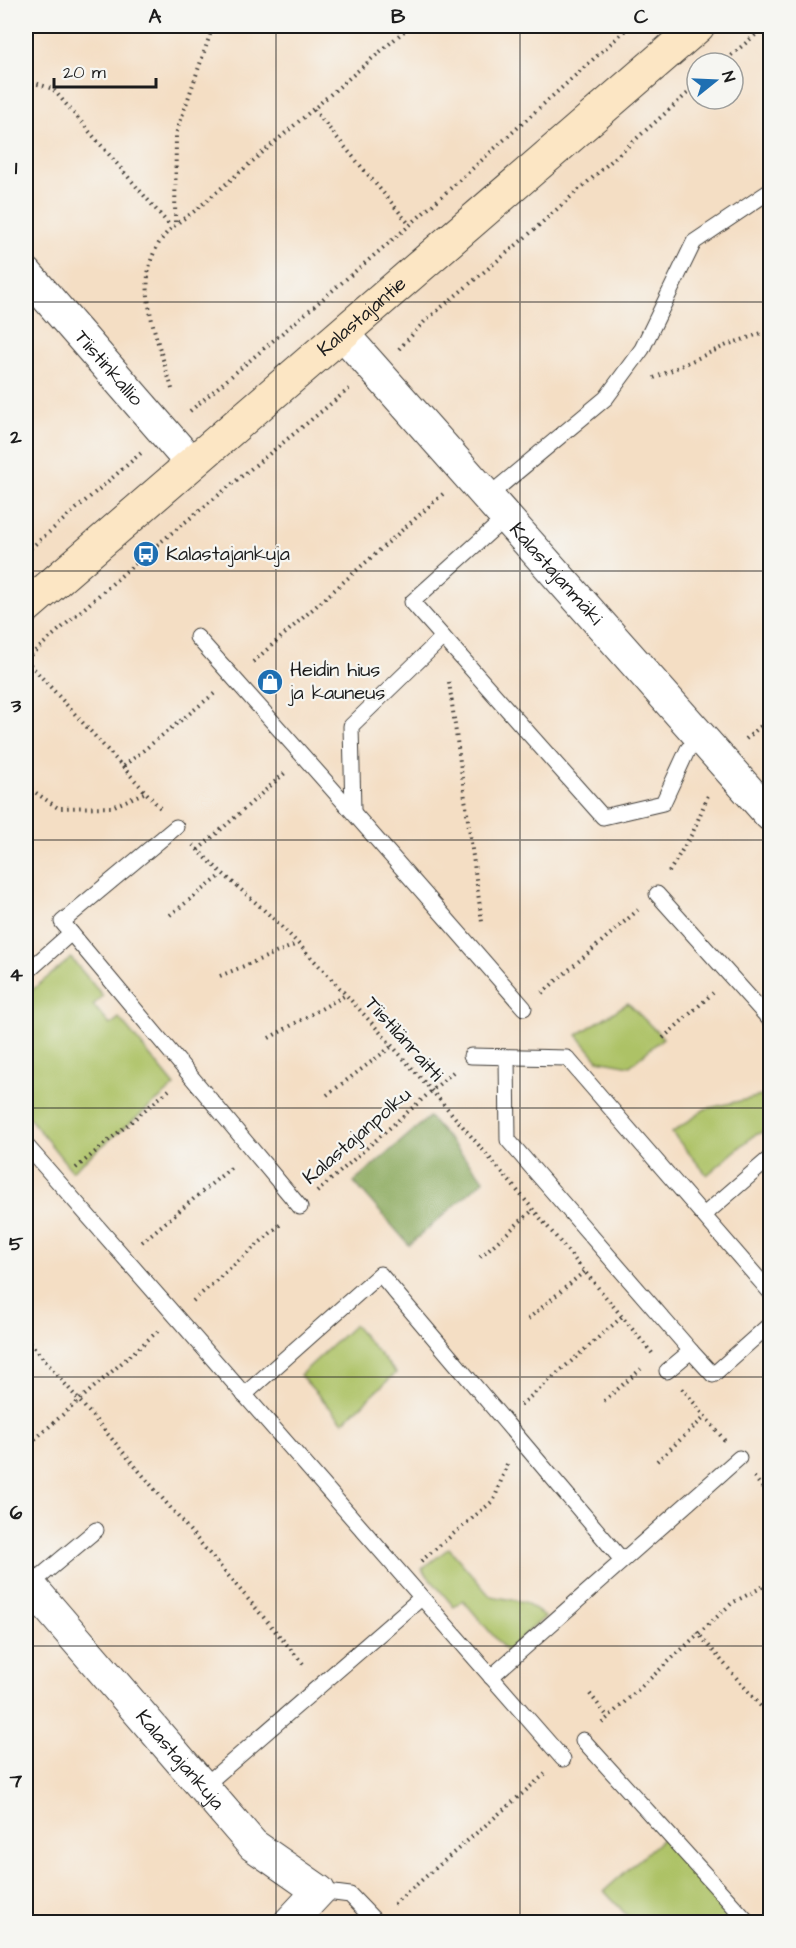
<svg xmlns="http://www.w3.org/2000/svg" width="796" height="1948" viewBox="0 0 796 1948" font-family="'Architects Daughter',sans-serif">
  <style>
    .green { fill: #adc266; stroke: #646f41; stroke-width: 1.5 }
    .forest { fill: #8aa85b; stroke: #53623c; stroke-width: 1.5 }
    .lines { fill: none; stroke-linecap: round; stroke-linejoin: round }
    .service-casing { stroke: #3c3935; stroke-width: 17 }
    .minor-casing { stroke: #3c3935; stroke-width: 34 }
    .secondary-casing { stroke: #3c3935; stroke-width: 35 }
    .path { stroke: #3c3935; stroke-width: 4; stroke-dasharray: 1.5 4.5; stroke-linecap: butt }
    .service { stroke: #fff; stroke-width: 15 }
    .minor { stroke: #fff; stroke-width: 32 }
    .secondary { stroke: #fce6c4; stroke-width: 33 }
    .grid { fill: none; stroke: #1c1c1c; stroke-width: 1.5; stroke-opacity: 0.55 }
    .labels { text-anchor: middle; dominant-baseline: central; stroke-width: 4.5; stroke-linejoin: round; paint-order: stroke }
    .street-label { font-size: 20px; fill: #1c1c1c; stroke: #f6f6f2 }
    .poi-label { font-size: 20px; fill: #1c1c1c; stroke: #f6f6f2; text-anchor: start }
    .neatline { fill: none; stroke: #1c1c1c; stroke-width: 2 }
    .grid-label { font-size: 20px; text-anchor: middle; font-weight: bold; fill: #1c1c1c }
  </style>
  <rect width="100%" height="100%" fill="#f6f6f2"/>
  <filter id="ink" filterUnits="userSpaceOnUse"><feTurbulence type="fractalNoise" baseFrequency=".0167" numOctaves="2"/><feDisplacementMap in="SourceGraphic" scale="12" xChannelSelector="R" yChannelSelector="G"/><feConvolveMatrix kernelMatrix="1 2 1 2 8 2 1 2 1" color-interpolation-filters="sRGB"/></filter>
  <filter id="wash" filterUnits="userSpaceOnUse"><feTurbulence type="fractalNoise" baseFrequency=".008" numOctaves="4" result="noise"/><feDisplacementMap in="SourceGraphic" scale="24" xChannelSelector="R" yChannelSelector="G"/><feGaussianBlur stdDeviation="1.35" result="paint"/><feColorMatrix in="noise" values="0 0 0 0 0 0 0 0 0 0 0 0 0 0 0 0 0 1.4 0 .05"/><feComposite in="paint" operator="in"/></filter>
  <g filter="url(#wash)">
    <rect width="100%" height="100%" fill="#f4dec4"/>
    <!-- green -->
    <g class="green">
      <path d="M 71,958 L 103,996 L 93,1005 L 110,1025 L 119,1018 L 175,1086 L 72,1171 L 26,1114 L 26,995 Z"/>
      <path d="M 628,1003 L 663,1038 L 630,1066 L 598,1060 L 577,1035 Z"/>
      <path d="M 770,1094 L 770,1129 L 753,1136 L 707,1175 L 672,1133 L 705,1109 Z"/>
      <path d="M 354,1325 L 396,1373 L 343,1422 L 300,1375 Z"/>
      <path d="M 449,1548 L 490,1596 L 525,1602 L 545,1617 L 506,1651 L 463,1600 L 454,1607 L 422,1569 Z"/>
      <path d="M 663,1838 L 738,1922 L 633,1922 L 604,1891 Z"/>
    </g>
    <!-- forest -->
    <path class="forest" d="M 429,1117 L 484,1180 L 409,1245 L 354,1182 Z"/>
  </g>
  <g filter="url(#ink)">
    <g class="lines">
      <!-- service casing -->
      <g class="service-casing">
        <g id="service">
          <path d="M 487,497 L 606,398 L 642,349 L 694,242 L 770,191"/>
          <path d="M 493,529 L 412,602 L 603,817 L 663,803 L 688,749"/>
          <path d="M 197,637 C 307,760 416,883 524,1008"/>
          <path d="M 353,810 L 351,726 L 443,637"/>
          <path d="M 176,827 L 62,922 L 300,1207"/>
          <path d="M 657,894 L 770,1020"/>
          <path d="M 26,973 L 71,933"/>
          <path d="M 471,1056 L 567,1058 L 770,1292"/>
          <path d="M 507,1057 L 508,1140 L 691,1351 L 667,1371"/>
          <path d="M 26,1145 L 563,1759"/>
          <path d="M 704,1215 L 770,1158"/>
          <path d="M 691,1351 L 713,1375 L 769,1325 L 770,1327"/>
          <path d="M 244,1395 L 380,1274 L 622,1560"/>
          <path d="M 29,1586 L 96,1530"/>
          <path d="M 491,1677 L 739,1458"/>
          <path d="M 583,1740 L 748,1922"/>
          <path d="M 203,1787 L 421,1598"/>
          <path d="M 319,1891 L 350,1895 L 376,1922"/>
        </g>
      </g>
      <!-- minor casing -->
      <g class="minor-casing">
        <g id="minor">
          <path id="s1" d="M 26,273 L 191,463"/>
          <path id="s2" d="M 343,334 L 770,815"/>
          <path id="s3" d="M 26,1581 L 253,1845 L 319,1891 L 290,1922"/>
        </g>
      </g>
      <!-- secondary casing -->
      <g class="secondary-casing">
        <g id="secondary">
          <path id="s4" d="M 26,607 L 698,26"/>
        </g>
      </g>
      <!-- path -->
      <g class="path">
        <path d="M 722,63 L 766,26"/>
        <path d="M 26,80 L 53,89 L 171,227"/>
        <path d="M 314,110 L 410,225"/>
        <path d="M 175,222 L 176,134 L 213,26"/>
        <path d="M 399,349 L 425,321 L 520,242 L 697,85"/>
        <path d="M 654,378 L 727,345 L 770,330"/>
        <path d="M 172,389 C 154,325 119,256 191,214 L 410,26"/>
        <path d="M 190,411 L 410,225 L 630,26"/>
        <path d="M 26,552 L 141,453"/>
        <path d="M 26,659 L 146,554 L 349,389"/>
        <path d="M 26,660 L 160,808"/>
        <path d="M 253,662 L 443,494"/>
        <path d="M 449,682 L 482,922"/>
        <path d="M 746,739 L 770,718"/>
        <path d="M 124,766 L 215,693"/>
        <path d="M 26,786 L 58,808 L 112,807 L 146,792"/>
        <path d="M 193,845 C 222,875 256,901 286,931 C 415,1065 534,1210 652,1353"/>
        <path d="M 198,850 L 286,772"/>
        <path d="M 669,872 L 693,832 L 709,793"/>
        <path d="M 170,915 L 222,875"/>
        <path d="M 220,976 L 297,944"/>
        <path d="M 542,993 L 638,910"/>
        <path d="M 269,1038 L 344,996"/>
        <path d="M 663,1038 L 713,993"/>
        <path d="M 327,1095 L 391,1047"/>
        <path d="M 76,1168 L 169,1090"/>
        <path d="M 317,1192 L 453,1072"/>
        <path d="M 142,1242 L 233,1166"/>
        <path d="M 480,1257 L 532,1211"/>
        <path d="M 193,1301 L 282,1223"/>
        <path d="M 528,1319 L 585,1271"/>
        <path d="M 26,1338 L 305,1666"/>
        <path d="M 682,1388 L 725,1441"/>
        <path d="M 604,1401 L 641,1369"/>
        <path d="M 521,1405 L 622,1317"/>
        <path d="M 26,1447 L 158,1331"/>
        <path d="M 657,1461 L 705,1417"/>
        <path d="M 754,1477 L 770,1497"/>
        <path d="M 421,1561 L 494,1500 L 507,1464"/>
        <path d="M 697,1632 L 770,1717"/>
        <path d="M 590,1694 L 608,1717"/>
        <path d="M 602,1723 L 732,1603 L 770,1583"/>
        <path d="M 394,1904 L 545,1774"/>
      </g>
      <!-- service -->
      <use href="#service" class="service"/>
      <!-- minor -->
      <use href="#minor" class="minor"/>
      <!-- secondary -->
      <use href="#secondary" class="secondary"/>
    </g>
  </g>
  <!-- grid -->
  <path class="grid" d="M 276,26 L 276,1922M 520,26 L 520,1922M 26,302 L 770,302M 26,571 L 770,571M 26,840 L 770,840M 26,1108 L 770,1108M 26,1377 L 770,1377M 26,1646 L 770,1646"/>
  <!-- icons -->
  <defs>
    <g id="bus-disc" transform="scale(1.35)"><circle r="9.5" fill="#1f6fb2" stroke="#f6f6f2"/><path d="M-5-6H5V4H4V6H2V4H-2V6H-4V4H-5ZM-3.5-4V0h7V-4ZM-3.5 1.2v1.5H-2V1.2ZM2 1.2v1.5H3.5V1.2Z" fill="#fff"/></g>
    <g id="shop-disc" transform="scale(1.35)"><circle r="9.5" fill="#1f6fb2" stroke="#f6f6f2"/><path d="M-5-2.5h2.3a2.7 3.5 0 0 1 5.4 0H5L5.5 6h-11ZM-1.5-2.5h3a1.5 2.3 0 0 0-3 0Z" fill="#fff"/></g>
  </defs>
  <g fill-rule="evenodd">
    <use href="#bus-disc" x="146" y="554"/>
    <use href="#shop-disc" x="270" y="682"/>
  </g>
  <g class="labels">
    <!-- street labels -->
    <g class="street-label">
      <text stroke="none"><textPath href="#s4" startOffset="444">Kalastajantie</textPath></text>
      <text stroke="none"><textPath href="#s1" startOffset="126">Tiistinkallio</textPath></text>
      <text stroke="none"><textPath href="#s2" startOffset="321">Kalastajanmäki</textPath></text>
      <text transform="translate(404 1039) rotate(48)">Tiistilänraitti</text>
      <text transform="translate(357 1136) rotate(-41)">Kalastajanpolku</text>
      <text stroke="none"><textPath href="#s3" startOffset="236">Kalastajankuja</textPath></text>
    </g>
    <!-- poi labels -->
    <g class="poi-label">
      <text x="166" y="554">Kalastajankuja</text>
      <text x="290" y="670">Heidin hius<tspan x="290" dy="23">ja kauneus</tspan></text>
    </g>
  </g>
  <!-- margin -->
  <rect width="796" height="1948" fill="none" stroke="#f6f6f2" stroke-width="66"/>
  <!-- north arrow -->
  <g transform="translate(715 81) rotate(72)"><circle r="28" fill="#f6f6f2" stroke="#9f9f9c" stroke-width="1.5"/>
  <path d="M0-4.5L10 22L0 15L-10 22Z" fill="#1f6fb2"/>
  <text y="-9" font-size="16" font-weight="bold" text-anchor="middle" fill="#1c1c1c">N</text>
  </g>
  <!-- scale -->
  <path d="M54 78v9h102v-9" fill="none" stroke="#1c1c1c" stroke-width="3"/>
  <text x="63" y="78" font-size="18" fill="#1c1c1c" stroke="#f6f6f2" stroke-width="4.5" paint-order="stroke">20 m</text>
  <rect x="33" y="33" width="730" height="1882" class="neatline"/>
  <g class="grid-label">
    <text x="155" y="23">A</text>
    <text x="398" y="23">B</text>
    <text x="641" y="23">C</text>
    <text x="16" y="174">1</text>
    <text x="16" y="443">2</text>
    <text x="16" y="712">3</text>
    <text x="16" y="981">4</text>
    <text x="16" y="1250">5</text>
    <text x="16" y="1519">6</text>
    <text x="16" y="1787">7</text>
  </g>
</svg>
